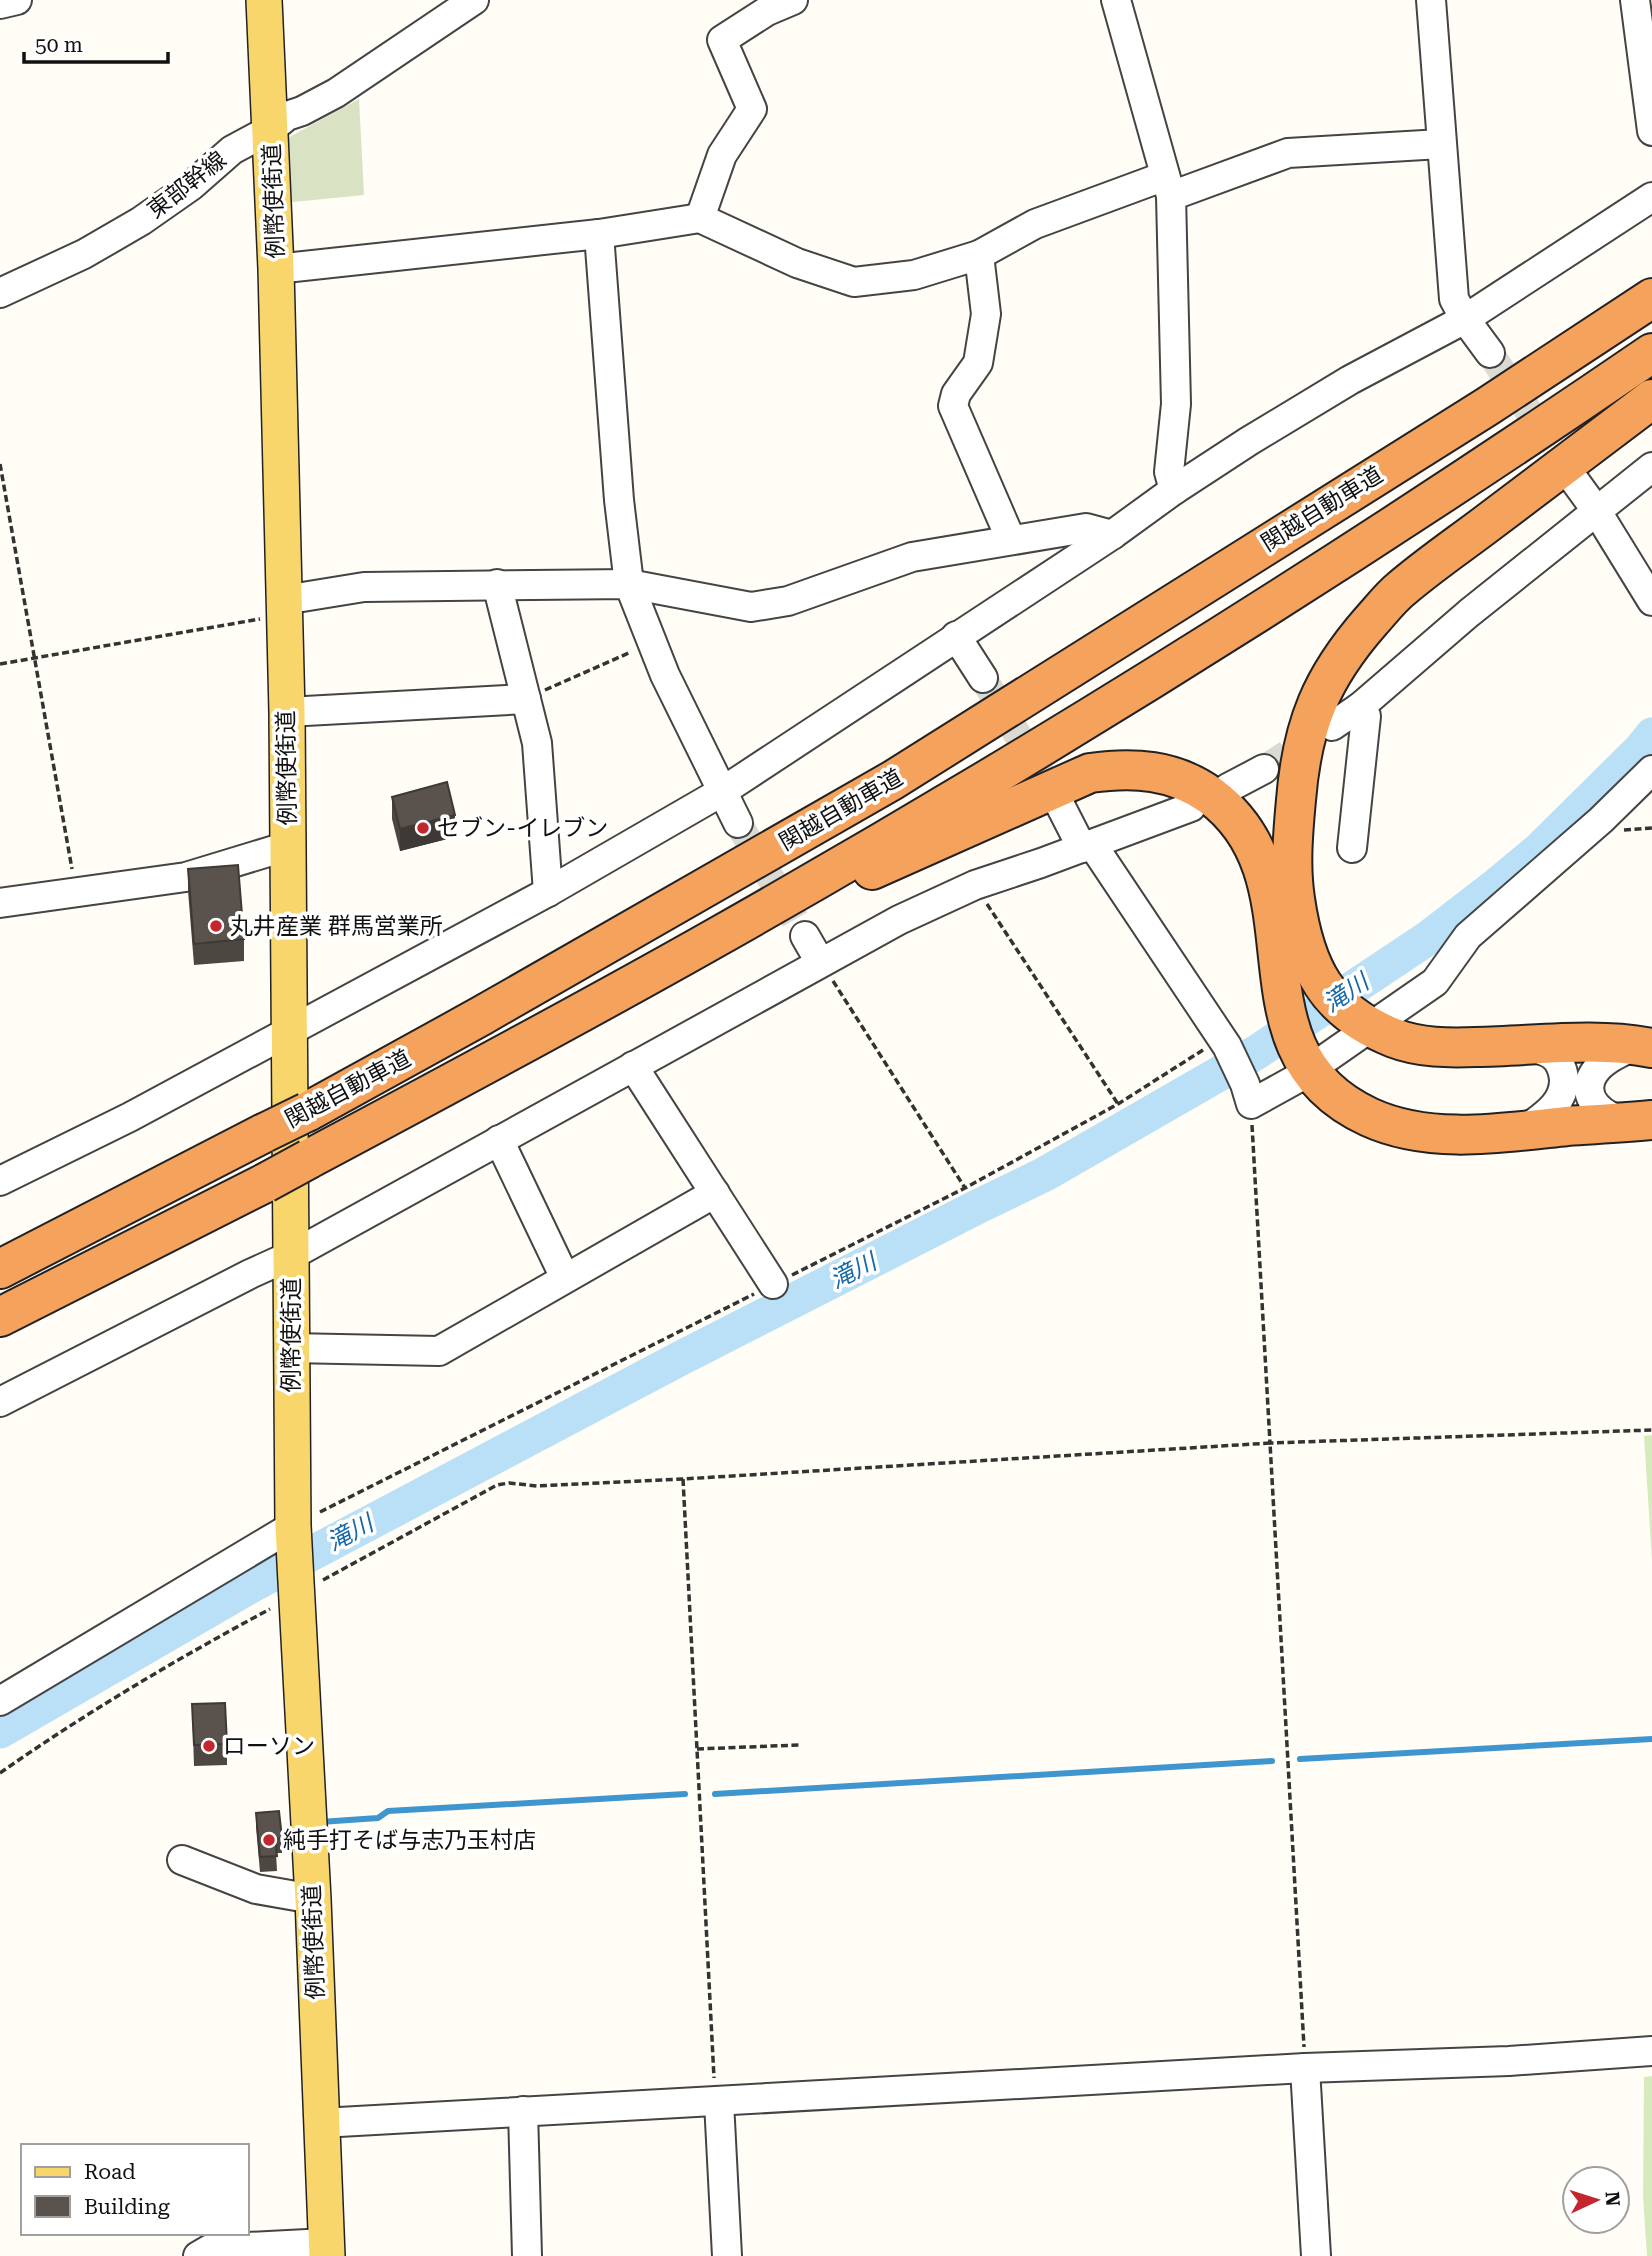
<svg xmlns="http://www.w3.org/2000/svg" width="1652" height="2256" viewBox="0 0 1652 2256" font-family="'Roboto Serif','Noto Sans JP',serif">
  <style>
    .green { fill: #d5ebbd }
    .cemetery { fill: #d9e3c4 }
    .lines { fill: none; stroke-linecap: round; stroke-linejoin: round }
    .stream { stroke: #3f96cf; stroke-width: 6 }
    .river { stroke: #b9e0f7; stroke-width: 35 }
    .minor-tunnel { stroke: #dbdad3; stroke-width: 28; stroke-dasharray: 28 14; stroke-linecap: butt }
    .minor-casing { stroke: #444; stroke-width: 32 }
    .major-casing { stroke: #222; stroke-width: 38 }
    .highway-casing { stroke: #222; stroke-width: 42 }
    .path { stroke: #333; stroke-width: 3.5; stroke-dasharray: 7 3.5; stroke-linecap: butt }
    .minor { stroke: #fff; stroke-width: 28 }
    .major { stroke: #f9d66b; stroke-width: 35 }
    .highway { stroke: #f5a25d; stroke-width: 38 }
    .highway-bridge-casing { stroke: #222; stroke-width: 42; stroke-linecap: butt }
    .highway-bridge { stroke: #f5a25d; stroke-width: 38 }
    .wall { fill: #4d4742 }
    .shaded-wall { fill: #3f3936 }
    .building { fill: #5a524d; stroke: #3f3936; stroke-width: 2 }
    .poi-dot { fill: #c4262e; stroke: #fff; stroke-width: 2.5 }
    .labels { text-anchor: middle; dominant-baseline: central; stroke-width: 7; stroke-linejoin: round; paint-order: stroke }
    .street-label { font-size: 23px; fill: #111; stroke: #fff }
    .poi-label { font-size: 23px; fill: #111; stroke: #fff; text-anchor: start }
    .water-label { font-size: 24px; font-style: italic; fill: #1768a6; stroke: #fff }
  </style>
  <rect width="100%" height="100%" fill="#fffdf5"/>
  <!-- green -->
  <g class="green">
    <path d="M 1652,1435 L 1652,1560 L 1644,1436 Z"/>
    <path d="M 1652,2076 L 1652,2256 L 1647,2256 L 1643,2196 L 1644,2077 Z"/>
  </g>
  <!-- cemetery -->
  <path class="cemetery" d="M 359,99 L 364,195 L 283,203 L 282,141 Z"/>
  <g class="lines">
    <!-- stream -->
    <g class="stream">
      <path d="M 1300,1759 L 1652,1739"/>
      <path d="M 715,1794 L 1272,1761"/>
      <path d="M 320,1822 L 378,1818 L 388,1811 L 685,1794"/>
    </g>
    <!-- river -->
    <path class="river" d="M 0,1731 L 254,1584 L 681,1358 L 975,1208 L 1045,1174 L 1257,1052 L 1428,938 L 1498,884 L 1540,849 L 1641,749 L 1652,735"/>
    <!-- minor-tunnel -->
    <g class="minor-tunnel">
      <path d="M 1490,353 L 1572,477"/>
      <path d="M 983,678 L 1059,803"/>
      <path d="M 1264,769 L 1315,736"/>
      <path d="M 738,823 L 805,936"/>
    </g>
    <!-- minor casing -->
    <g class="minor-casing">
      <g id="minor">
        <path d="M 1116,0 L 1171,196 L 1176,404 L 1169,472 L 1174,490"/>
        <path d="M 1431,0 L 1454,299 L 1465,319 L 1490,353"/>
        <path d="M 1635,0 L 1652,131"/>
        <path d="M 0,4 L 17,0"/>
        <path d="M 1171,196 L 1288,153 L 1441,144"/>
        <path d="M 700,218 L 722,155 L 752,109 L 722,40 L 767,11 L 793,0"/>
        <path d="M 599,234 L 619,500 L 629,584 L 665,675 L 738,823"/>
        <path d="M 979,255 L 986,314 L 978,363 L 956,394 L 953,406 L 1011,540"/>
        <path d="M 276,269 L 599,234 L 700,218 L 797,263 L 854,282 L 914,275 L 979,255 L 1035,224 L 1165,176"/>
        <path d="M 0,293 L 84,254 L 141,221 L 191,186 L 232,150 L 271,129 L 287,116 L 302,111 L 336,93 L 474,0"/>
        <path d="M 1572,477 L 1596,510 L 1652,601"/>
        <path d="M 497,584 L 537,743 L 548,892"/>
        <path d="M 284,600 L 364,587 L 629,584 L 751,607 L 788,601 L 912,557 L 1086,528 L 1112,535"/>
        <path d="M 956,636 L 983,678"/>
        <path d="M 287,712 L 526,699"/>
        <path d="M 1332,726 L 1360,707 L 1469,613 L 1652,467"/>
        <path d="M 1228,788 L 1264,769"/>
        <path d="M 1059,803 L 1082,848"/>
        <path d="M 1092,844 L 1227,1046 L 1245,1084 L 1251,1104 L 1298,1078"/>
        <path d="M 1352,848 L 1366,716 L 1360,707"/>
        <path d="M 0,903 L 186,877 L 288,846"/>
        <path d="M 805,936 L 820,962"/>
        <path d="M 1383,1018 L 1435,982 L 1468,936 L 1601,820 L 1652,770"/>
        <path d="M 1325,1059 L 1358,1036"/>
        <path d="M 633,1066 L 773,1284"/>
        <path d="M 1627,1121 C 1604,1119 1578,1097 1594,1073 C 1603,1059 1622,1052 1636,1045"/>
        <path d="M 1525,1130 C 1542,1117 1565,1104 1564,1079 C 1563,1070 1560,1061 1552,1055 C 1546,1051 1538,1049 1531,1046"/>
        <path d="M 499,1140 L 565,1278"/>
        <path d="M 0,1181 L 130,1117 L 548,892 L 723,791 L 1112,535 L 1174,490 L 1249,441 L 1350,380 L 1465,319 L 1652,197"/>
        <path d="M 290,1348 L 439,1351 L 715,1193"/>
        <path d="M 0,1402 L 250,1274 L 292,1255 L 899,920 L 975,885 L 1041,863 L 1191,807"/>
        <path d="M 0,1701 L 293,1526"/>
        <path d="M 182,1860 L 256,1889 L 313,1899"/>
        <path d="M 1305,2068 L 1316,2256"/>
        <path d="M 719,2102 L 727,2256"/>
        <path d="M 523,2111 L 527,2256"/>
        <path d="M 321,2123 L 1305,2068 L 1509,2061 L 1652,2051"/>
        <path d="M 198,2256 L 210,2249 L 326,2243"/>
      </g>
    </g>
    <!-- major casing -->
    <g class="major-casing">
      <path id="major" d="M 264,0 L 276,269 L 287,712 L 293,1526 L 313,1899 L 327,2256"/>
    </g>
    <!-- highway casing -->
    <g class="highway-casing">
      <g id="highway">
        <path d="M 1652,399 C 1598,440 1543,481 1489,522 C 1460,544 1429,565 1401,589 C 1390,598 1381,610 1371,621 C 1321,678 1302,725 1296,800 C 1293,832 1290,866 1295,899 C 1305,968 1326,1011 1394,1038 C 1420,1048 1449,1048 1476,1047 C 1535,1046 1594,1037 1652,1048"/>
        <path d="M 872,870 L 1090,773 C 1133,767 1174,769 1211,796 C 1327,883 1223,1050 1369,1117 C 1430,1145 1502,1133 1567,1126 C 1596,1124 1624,1123 1652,1120"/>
        <path d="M 307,1112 L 481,1016 L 893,780 L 1488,406 L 1652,298"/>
        <path d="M 309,1159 C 446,1086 583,1013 717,937 C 1037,756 1349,560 1652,353"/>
        <path d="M 0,1269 L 264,1133"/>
        <path d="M 0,1317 L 265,1183"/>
      </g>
    </g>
    <!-- path -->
    <g class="path">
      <path d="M 0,464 L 72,869"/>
      <path d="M 0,664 L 260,619"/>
      <path d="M 545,690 L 631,652"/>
      <path d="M 1624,830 L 1652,828"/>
      <path d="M 987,904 L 1118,1104"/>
      <path d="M 833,981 L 965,1188"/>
      <path d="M 1252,1125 L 1270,1443 L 1652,1430"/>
      <path d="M 792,1275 L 965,1188 L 1118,1104 L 1203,1050"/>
      <path d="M 683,1479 L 714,2078"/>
      <path d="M 320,1512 L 754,1294"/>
      <path d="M 323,1580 L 497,1485 L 509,1483 L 537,1486 L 683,1479 L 1270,1443 L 1304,2047"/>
      <path d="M 697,1749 L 799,1745"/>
      <path d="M 0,1773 C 87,1712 177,1659 270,1609"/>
    </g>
    <!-- minor -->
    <use href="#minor" class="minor"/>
    <!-- major -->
    <use href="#major" class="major"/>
    <!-- highway -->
    <use href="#highway" class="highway"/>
    <!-- highway-bridge casing -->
    <g class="highway-bridge-casing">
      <g id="highway-bridge">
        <path d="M 264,1133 L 307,1112"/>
        <path d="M 265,1183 L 309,1159"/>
      </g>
    </g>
    <!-- highway-bridge -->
    <use href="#highway-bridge" class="highway-bridge"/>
  </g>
  <!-- wall -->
  <g class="wall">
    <path d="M 392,797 L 455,837 L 400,851 L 392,819 Z"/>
    <path d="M 188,869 L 244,939 L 244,961 L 194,965 L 188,891 Z"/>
    <path d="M 192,1704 L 227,1744 L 227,1765 L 194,1766 Z"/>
    <path d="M 256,1813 L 282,1838 L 282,1853 L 276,1853 L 277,1871 L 260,1872 L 256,1827 Z"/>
  </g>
  <!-- shaded-wall -->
  <path class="shaded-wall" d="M 455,815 L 455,837 L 400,851 L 400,829 Z"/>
  <!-- building -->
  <g class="building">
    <path d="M 447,782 L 455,815 L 400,829 L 392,797 Z"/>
    <path d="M 238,865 L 244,939 L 194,944 L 188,869 Z"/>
    <path d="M 225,1703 L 227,1744 L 194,1745 L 192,1704 Z"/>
    <path d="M 279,1811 L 282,1838 L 275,1839 L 277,1856 L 260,1857 L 256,1813 Z"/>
  </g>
  <!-- markers -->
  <g class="poi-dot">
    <circle cx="423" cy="828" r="7"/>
    <circle cx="216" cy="926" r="7"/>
    <circle cx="209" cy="1746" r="7"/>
    <circle cx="269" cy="1840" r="7"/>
  </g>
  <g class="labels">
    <!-- street labels -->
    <g class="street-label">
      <text transform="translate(187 185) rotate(-38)">東部幹線</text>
      <text transform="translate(274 201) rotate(-92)">例幣使街道</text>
      <text transform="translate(1322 509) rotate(-32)">関越自動車道</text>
      <text transform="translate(287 768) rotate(-91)">例幣使街道</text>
      <text transform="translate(841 810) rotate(-30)">関越自動車道</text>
      <text transform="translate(348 1089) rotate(-28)">関越自動車道</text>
      <text transform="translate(291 1335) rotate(-90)">例幣使街道</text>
      <text transform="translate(314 1942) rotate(-92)">例幣使街道</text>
    </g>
    <!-- poi labels -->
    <g class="poi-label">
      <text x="437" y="828">セブン-イレブン</text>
      <text x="230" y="926">丸井産業 群馬営業所</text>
      <text x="223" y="1746">ローソン</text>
      <text x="283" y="1840">純手打そば与志乃玉村店</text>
    </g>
    <!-- water labels -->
    <g class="water-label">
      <text transform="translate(1346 993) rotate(-34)">滝川</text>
      <text transform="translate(853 1271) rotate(-27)">滝川</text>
      <text transform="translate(350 1533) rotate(-28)">滝川</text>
    </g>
  </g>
  <!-- legend -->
  <rect x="21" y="2144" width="228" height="91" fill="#ffffff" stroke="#a0a0a0" stroke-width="2"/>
  <rect x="35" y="2167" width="35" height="10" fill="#f9d66b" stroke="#a0a0a0" stroke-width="2"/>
  <text x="84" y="2179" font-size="21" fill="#111111">Road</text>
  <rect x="35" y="2196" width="35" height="21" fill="#5a524d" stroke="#a0a0a0" stroke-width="2"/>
  <text x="84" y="2214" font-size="21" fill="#111111">Building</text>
  <!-- north arrow -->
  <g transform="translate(1596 2200) rotate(86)"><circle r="33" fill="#ffffff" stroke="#a0a0a0" stroke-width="2"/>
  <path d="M0-5L12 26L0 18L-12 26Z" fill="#c4262e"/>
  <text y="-10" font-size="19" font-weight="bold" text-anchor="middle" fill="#111111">N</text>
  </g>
  <!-- scale -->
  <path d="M24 52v10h144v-10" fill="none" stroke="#111111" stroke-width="3.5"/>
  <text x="35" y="52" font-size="21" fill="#111111" stroke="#ffffff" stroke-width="5" paint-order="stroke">50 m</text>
</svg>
